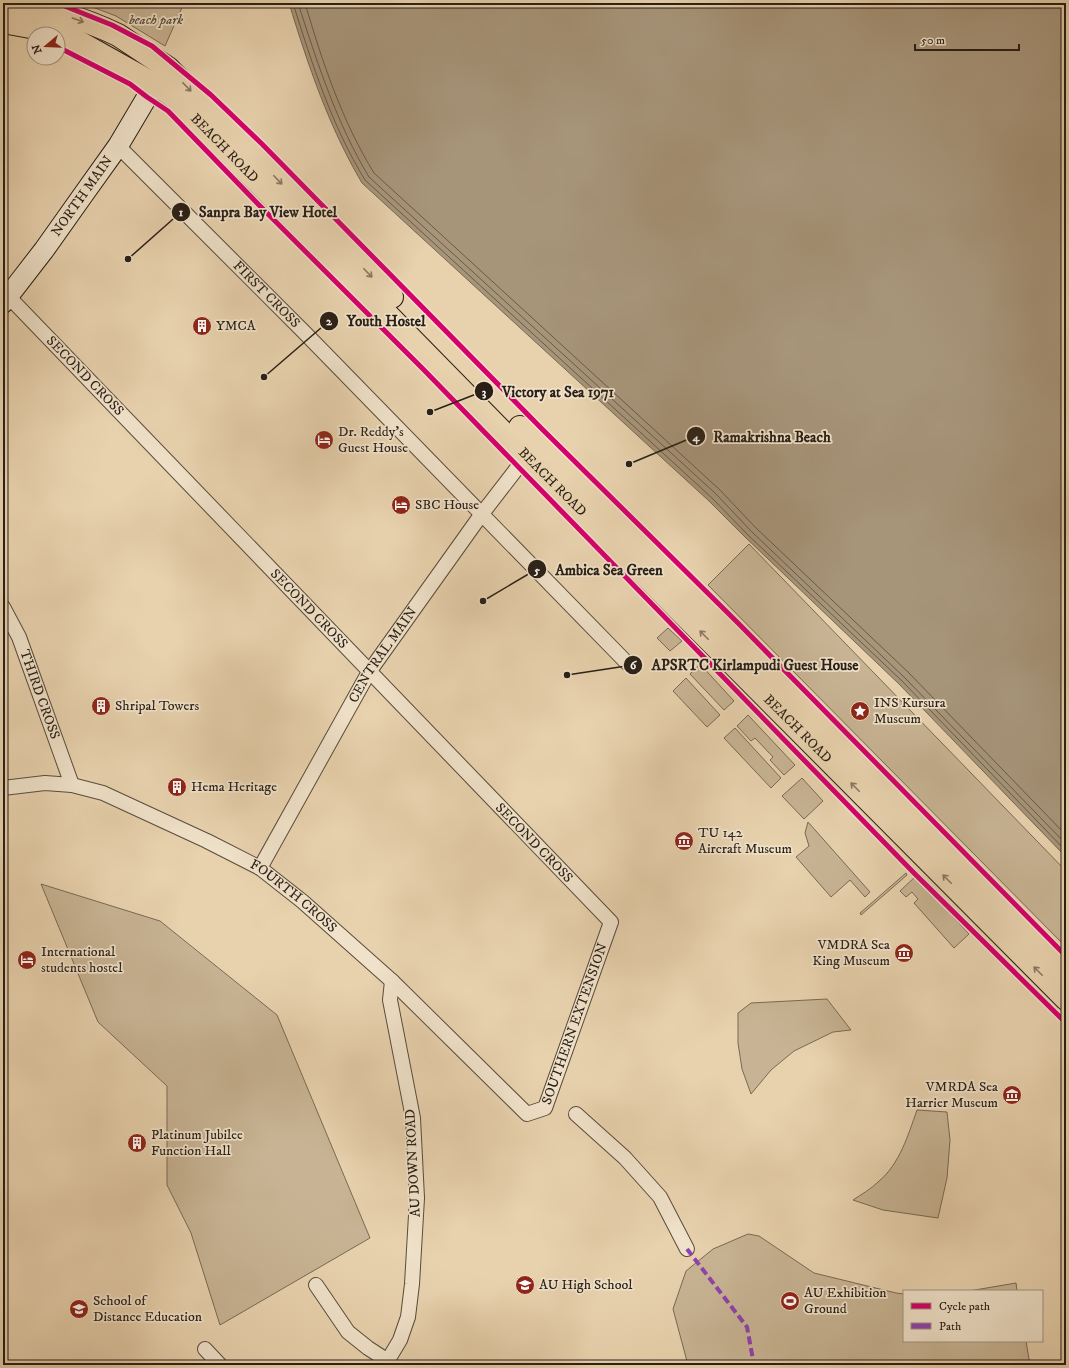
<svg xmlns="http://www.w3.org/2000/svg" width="1069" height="1368" viewBox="0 0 1069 1368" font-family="'IM FELL DW Pica',serif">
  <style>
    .green { fill: #c8b494; stroke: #786a55 }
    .water { fill: #a7957a; stroke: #756652 }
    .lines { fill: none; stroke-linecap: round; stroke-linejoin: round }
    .shore { stroke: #685a48; stroke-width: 1 }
    .street-casing { stroke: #594c3c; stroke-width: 16 }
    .secondary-casing { stroke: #291f16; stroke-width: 22 }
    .primary-casing { stroke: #291f16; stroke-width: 24 }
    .street { stroke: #f0e2ca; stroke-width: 14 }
    .secondary { stroke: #f0e2ca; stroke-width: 20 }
    .primary { stroke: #e8d2ae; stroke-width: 22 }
    .quiet { stroke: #8e44ad; stroke-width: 4; stroke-dasharray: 8 4; stroke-linecap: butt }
    .cycleway-casing { stroke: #f0e2ca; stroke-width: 8 }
    .cycleway { stroke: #d6006c; stroke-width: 5 }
    .oneway { stroke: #887862 }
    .labels { text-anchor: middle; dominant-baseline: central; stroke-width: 3.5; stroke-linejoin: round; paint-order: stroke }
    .park-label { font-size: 14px; font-style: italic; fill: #594c3c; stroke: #f0e2ca }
    .street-label { font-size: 14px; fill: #291f16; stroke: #f0e2ca }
    .poi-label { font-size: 14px; fill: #291f16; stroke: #f0e2ca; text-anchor: start }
    .leader { fill: none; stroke: #291f16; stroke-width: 1.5 }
    .callout-dot { fill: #291f16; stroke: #f0e2ca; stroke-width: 1.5 }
    .mark-label { font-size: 12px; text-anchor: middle; font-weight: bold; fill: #fff }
    .callout-label { font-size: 15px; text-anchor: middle; font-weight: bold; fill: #291f16; stroke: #f0e2ca; stroke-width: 3.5; stroke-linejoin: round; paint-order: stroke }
  </style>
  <rect width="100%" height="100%" fill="#e8d2ae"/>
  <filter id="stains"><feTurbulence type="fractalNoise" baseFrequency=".005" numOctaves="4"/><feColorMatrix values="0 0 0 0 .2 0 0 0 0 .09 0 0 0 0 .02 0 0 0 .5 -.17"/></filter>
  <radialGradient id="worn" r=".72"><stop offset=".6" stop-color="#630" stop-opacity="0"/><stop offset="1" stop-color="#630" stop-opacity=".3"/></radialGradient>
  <!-- green -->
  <g class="green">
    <path d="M 82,3 L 184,3 L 165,46 L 116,16 Z"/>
    <path d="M 749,544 L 1066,871 L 1066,947 L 708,585 Z"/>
    <path d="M 668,628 L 682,641 L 670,651 L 657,638 Z"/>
    <path d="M 700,664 L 734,701 L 724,710 L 690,674 Z"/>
    <path d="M 686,678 L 720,715 L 707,727 L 673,691 Z"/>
    <path d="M 748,715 L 795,765 L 784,775 L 770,760 L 773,757 L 755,738 L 751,741 L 737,726 Z"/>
    <path d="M 735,728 L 781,778 L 771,788 L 724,738 Z"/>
    <path d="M 802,778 L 823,801 L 804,819 L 782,796 Z"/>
    <path d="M 808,822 L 870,892 L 865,897 L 850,880 L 831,897 L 796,857 L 809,846 L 805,833 Z"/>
    <path d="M 906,873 L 907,875 L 861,915 L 860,913 Z"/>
    <path d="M 916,876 L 969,934 L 954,948 L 914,903 L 918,899 L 912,892 L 906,897 L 900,891 Z"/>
    <path d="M 41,884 L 160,921 L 277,1015 L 370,1238 L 220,1325 L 191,1233 L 167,1185 L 167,1086 L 98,1022 Z"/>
    <path d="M 827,999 L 851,1030 L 833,1032 L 794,1051 L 771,1070 L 751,1094 L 742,1069 L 738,1043 L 738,1013 L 751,1003 Z"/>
    <path d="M 917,1110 L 947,1112 L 950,1140 L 947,1178 L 938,1218 L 883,1210 L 853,1200 C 862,1194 871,1189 878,1182 C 900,1164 908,1135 917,1110 Z"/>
    <path d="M 748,1234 L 759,1236 L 814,1273 L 896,1293 L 904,1294 L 904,1341 L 1026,1341 L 1030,1365 L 688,1365 L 673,1309 L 686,1271 L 713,1249 Z"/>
    <path d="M 1016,1283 L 1017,1291 L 969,1291 Z"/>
  </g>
  <!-- water -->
  <path class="water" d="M 289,3 L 1066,3 L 1066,857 L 899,684 L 745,537 L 709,501 L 362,183 C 329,127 308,65 289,3 Z"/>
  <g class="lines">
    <!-- shore -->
    <g class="shore">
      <path d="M 293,3 C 312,64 332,126 365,180 L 712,498 L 748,535 L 902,681 L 1066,851"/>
      <path d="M 298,3 C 317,62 337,124 369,177 L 716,494 L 751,531 L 905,678 L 1066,844"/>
      <path d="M 305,3 C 322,61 342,121 374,173 L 720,490 L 755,527 L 909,673 L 1066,835"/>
    </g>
    <!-- street casing -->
    <g class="street-casing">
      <g id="street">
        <path id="s1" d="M 118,146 L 303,331 L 627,663"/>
        <path id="s2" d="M 3,607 L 19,637 L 72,785"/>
        <path id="s3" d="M 3,788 L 45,783 L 72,785 L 103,793 L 207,841 L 260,868 L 302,901 L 392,981 L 527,1114 L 545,1108 L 611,922 L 8,296"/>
        <path id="s4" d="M 260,868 L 369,672 L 481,515 L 518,467 L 533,451"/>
        <path d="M 576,1114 L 625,1158 L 660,1197 L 687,1249"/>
        <path d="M 316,1285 L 348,1332 L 368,1348 L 388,1361"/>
        <path d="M 205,1349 L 220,1365"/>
        <path d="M 385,1365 L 400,1340 L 408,1317 L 412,1284 L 417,1198 L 413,1118 L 390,1000 L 392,981"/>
      </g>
    </g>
    <!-- secondary casing -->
    <g class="secondary-casing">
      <g id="secondary">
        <path id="s5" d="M 3,303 L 44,250 L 83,195 L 118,146 L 147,97 L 165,73"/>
      </g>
    </g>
    <!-- primary casing -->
    <g class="primary-casing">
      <g id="primary">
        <path d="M 13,3 C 47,7 87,20 118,35 L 168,68 L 392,297"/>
        <path id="s6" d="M 3,22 L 63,33 L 156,85 L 175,98 L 536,466 L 1066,999"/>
        <path d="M 520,427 L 729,632 L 1066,976"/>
      </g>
    </g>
    <!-- street -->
    <use href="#street" class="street"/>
    <!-- secondary -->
    <use href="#secondary" class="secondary"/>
    <!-- primary -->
    <use href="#primary" class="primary"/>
    <!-- quiet -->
    <path class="quiet" d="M 687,1249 L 747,1327 L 754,1365"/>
    <!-- cycleway casing -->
    <g class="cycleway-casing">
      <g id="cycleway">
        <path d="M 57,3 L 112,25 L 152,46 L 211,95 L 262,144 L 542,429 L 738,623 L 1066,956"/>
        <path d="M 58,47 L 130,84 L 147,97 L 168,111 L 258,204 L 423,369 L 914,873 L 1066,1023"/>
      </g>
    </g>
    <!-- cycleway -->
    <use href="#cycleway" class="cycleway"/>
  </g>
  <!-- one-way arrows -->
  <defs><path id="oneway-shaft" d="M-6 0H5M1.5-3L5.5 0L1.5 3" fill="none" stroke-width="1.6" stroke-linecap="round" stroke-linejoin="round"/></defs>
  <g class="oneway">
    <use href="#oneway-shaft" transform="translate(78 20) rotate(20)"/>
    <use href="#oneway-shaft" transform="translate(187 87) rotate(46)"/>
    <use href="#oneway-shaft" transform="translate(278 180) rotate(46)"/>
    <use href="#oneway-shaft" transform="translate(368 273) rotate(46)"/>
    <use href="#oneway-shaft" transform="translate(704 635) rotate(-135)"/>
    <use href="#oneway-shaft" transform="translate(855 787) rotate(-135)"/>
    <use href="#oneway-shaft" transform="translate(947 879) rotate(-135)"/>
    <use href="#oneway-shaft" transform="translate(1038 971) rotate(-135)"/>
  </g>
  <!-- icons -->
  <defs>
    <g id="building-disc" transform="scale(1)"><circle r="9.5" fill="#8f2418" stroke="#f0e2ca"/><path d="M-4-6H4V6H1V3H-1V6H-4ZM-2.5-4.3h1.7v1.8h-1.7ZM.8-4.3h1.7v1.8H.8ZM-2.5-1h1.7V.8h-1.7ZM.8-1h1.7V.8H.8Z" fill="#fff"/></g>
    <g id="hotel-disc" transform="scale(1)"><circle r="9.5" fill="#8f2418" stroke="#f0e2ca"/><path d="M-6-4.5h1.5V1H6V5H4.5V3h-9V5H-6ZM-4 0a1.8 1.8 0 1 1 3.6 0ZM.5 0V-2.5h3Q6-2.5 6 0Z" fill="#fff"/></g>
    <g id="sight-disc" transform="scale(1)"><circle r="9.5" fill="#8f2418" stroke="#f0e2ca"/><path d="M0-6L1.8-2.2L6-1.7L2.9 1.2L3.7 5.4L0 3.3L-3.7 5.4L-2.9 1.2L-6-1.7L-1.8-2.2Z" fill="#fff"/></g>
    <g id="museum-disc" transform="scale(1)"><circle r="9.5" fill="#8f2418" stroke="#f0e2ca"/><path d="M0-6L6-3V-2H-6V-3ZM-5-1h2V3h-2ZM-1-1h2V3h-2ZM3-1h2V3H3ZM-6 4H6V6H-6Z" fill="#fff"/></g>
    <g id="school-disc" transform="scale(1)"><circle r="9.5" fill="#8f2418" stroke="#f0e2ca"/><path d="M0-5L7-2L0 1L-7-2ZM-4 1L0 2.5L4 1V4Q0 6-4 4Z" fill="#fff"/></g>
    <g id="stadium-disc" transform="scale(1)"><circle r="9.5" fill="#8f2418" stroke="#f0e2ca"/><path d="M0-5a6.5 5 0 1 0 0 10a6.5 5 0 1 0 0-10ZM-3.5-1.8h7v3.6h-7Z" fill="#fff"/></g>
    <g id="university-disc" transform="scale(1)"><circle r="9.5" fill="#8f2418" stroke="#f0e2ca"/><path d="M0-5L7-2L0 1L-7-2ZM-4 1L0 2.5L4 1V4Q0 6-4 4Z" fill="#fff"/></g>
  </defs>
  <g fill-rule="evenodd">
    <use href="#building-disc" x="202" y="326"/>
    <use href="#hotel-disc" x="324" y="440"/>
    <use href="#hotel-disc" x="401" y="505"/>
    <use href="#building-disc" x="101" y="706"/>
    <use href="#sight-disc" x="860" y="711"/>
    <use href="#building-disc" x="177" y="787"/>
    <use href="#museum-disc" x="684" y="841"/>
    <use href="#museum-disc" x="904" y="953"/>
    <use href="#hotel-disc" x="27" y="960"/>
    <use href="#museum-disc" x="1012" y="1095"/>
    <use href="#building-disc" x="137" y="1143"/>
    <use href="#school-disc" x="525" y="1285"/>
    <use href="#stadium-disc" x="790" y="1301"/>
    <use href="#university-disc" x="79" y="1309"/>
  </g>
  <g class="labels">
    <!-- park labels -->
    <g class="park-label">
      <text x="156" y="20">beach park</text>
    </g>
    <!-- street labels -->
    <g class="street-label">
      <text stroke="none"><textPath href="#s6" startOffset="261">BEACH ROAD</textPath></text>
      <text stroke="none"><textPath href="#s5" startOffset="133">NORTH MAIN</textPath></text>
      <text stroke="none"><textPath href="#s1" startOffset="210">FIRST CROSS</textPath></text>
      <text transform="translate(85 376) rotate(46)">SECOND CROSS</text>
      <text stroke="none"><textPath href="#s6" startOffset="729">BEACH ROAD</textPath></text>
      <text transform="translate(309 609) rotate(46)">SECOND CROSS</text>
      <text stroke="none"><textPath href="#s4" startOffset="246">CENTRAL MAIN</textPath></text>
      <text stroke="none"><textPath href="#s2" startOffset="95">THIRD CROSS</textPath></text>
      <text stroke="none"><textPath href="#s6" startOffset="1077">BEACH ROAD</textPath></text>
      <text transform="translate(534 843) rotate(46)">SECOND CROSS</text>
      <text stroke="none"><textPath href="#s3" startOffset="319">FOURTH CROSS</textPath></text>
      <text stroke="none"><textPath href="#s3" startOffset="747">SOUTHERN EXTENSION</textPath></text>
      <text transform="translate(413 1163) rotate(-93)">AU DOWN ROAD</text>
    </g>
    <!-- poi labels -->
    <g class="poi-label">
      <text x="216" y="326">YMCA</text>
      <text x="338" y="432">Dr. Reddy's<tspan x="338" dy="16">Guest House</tspan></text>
      <text x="415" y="505">SBC House</text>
      <text x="874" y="703">INS Kursura<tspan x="874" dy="16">Museum</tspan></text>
      <text x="115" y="706">Shripal Towers</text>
      <text x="191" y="787">Hema Heritage</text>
      <text x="698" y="833">TU 142<tspan x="698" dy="16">Aircraft Museum</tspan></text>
      <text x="890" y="945" text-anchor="end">VMDRA Sea<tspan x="890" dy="16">King Museum</tspan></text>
      <text x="41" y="952">International<tspan x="41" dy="16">students hostel</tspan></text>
      <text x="998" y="1087" text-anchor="end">VMRDA Sea<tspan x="998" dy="16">Harrier Museum</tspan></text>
      <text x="151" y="1135">Platinum Jubilee<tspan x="151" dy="16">Function Hall</tspan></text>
      <text x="539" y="1285">AU High School</text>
      <text x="804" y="1293">AU Exhibition<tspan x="804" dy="16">Ground</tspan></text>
      <text x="93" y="1301">School of<tspan x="93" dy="16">Distance Education</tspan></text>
    </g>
  </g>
  <!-- callouts -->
  <path class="leader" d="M128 259L181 212M264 377L329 321M430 412L484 391M629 464L696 436M483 601L537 569M567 675L633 665"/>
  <g class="callout-dot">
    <circle cx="128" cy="259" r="4"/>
    <circle cx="264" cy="377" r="4"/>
    <circle cx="430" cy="412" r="4"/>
    <circle cx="629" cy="464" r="4"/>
    <circle cx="483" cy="601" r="4"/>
    <circle cx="567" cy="675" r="4"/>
    <circle cx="181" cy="212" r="10"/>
    <circle cx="329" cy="321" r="10"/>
    <circle cx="484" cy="391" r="10"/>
    <circle cx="696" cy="436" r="10"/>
    <circle cx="537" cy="569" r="10"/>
    <circle cx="633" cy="665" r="10"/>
  </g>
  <g class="mark-label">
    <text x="181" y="216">1</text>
    <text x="329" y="325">2</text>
    <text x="484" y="396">3</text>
    <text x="696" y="441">4</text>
    <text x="537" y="574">5</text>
    <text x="633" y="669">6</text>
  </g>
  <g class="callout-label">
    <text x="268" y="217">Sanpra Bay View Hotel</text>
    <text x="386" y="326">Youth Hostel</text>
    <text x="558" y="397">Victory at Sea 1971</text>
    <text x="772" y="442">Ramakrishna Beach</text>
    <text x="609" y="575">Ambica Sea Green</text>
    <text x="755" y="670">APSRTC Kirlampudi Guest House</text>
  </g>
  <!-- margin -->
  <rect width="1069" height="1368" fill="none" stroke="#e8d2ae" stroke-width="16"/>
  <rect x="4" y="4" width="1061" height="1360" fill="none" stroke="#291f16" stroke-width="2"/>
  <rect x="8" y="8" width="1053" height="1352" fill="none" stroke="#291f16"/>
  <!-- legend -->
  <rect x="903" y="1290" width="140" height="52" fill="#f0e2ca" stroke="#a09482"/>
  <rect x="911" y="1303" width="20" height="6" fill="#d6006c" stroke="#a09482"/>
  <text x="939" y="1310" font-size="12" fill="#291f16">Cycle path</text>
  <rect x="911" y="1323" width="20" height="6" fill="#8e44ad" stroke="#a09482"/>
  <text x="939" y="1330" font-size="12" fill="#291f16">Path</text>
  <!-- north arrow -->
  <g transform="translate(46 46) rotate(251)"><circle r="19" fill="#f0e2ca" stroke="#a09482"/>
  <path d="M0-3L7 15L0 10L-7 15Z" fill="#8f2418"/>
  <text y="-6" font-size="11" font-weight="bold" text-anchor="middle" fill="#291f16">N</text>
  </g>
  <!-- scale -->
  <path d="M915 44v6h104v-6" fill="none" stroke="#291f16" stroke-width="2"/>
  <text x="921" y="44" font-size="12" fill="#291f16" stroke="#f0e2ca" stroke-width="3" paint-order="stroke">50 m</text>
  <rect width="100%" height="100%" filter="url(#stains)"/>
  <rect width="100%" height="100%" fill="url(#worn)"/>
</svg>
